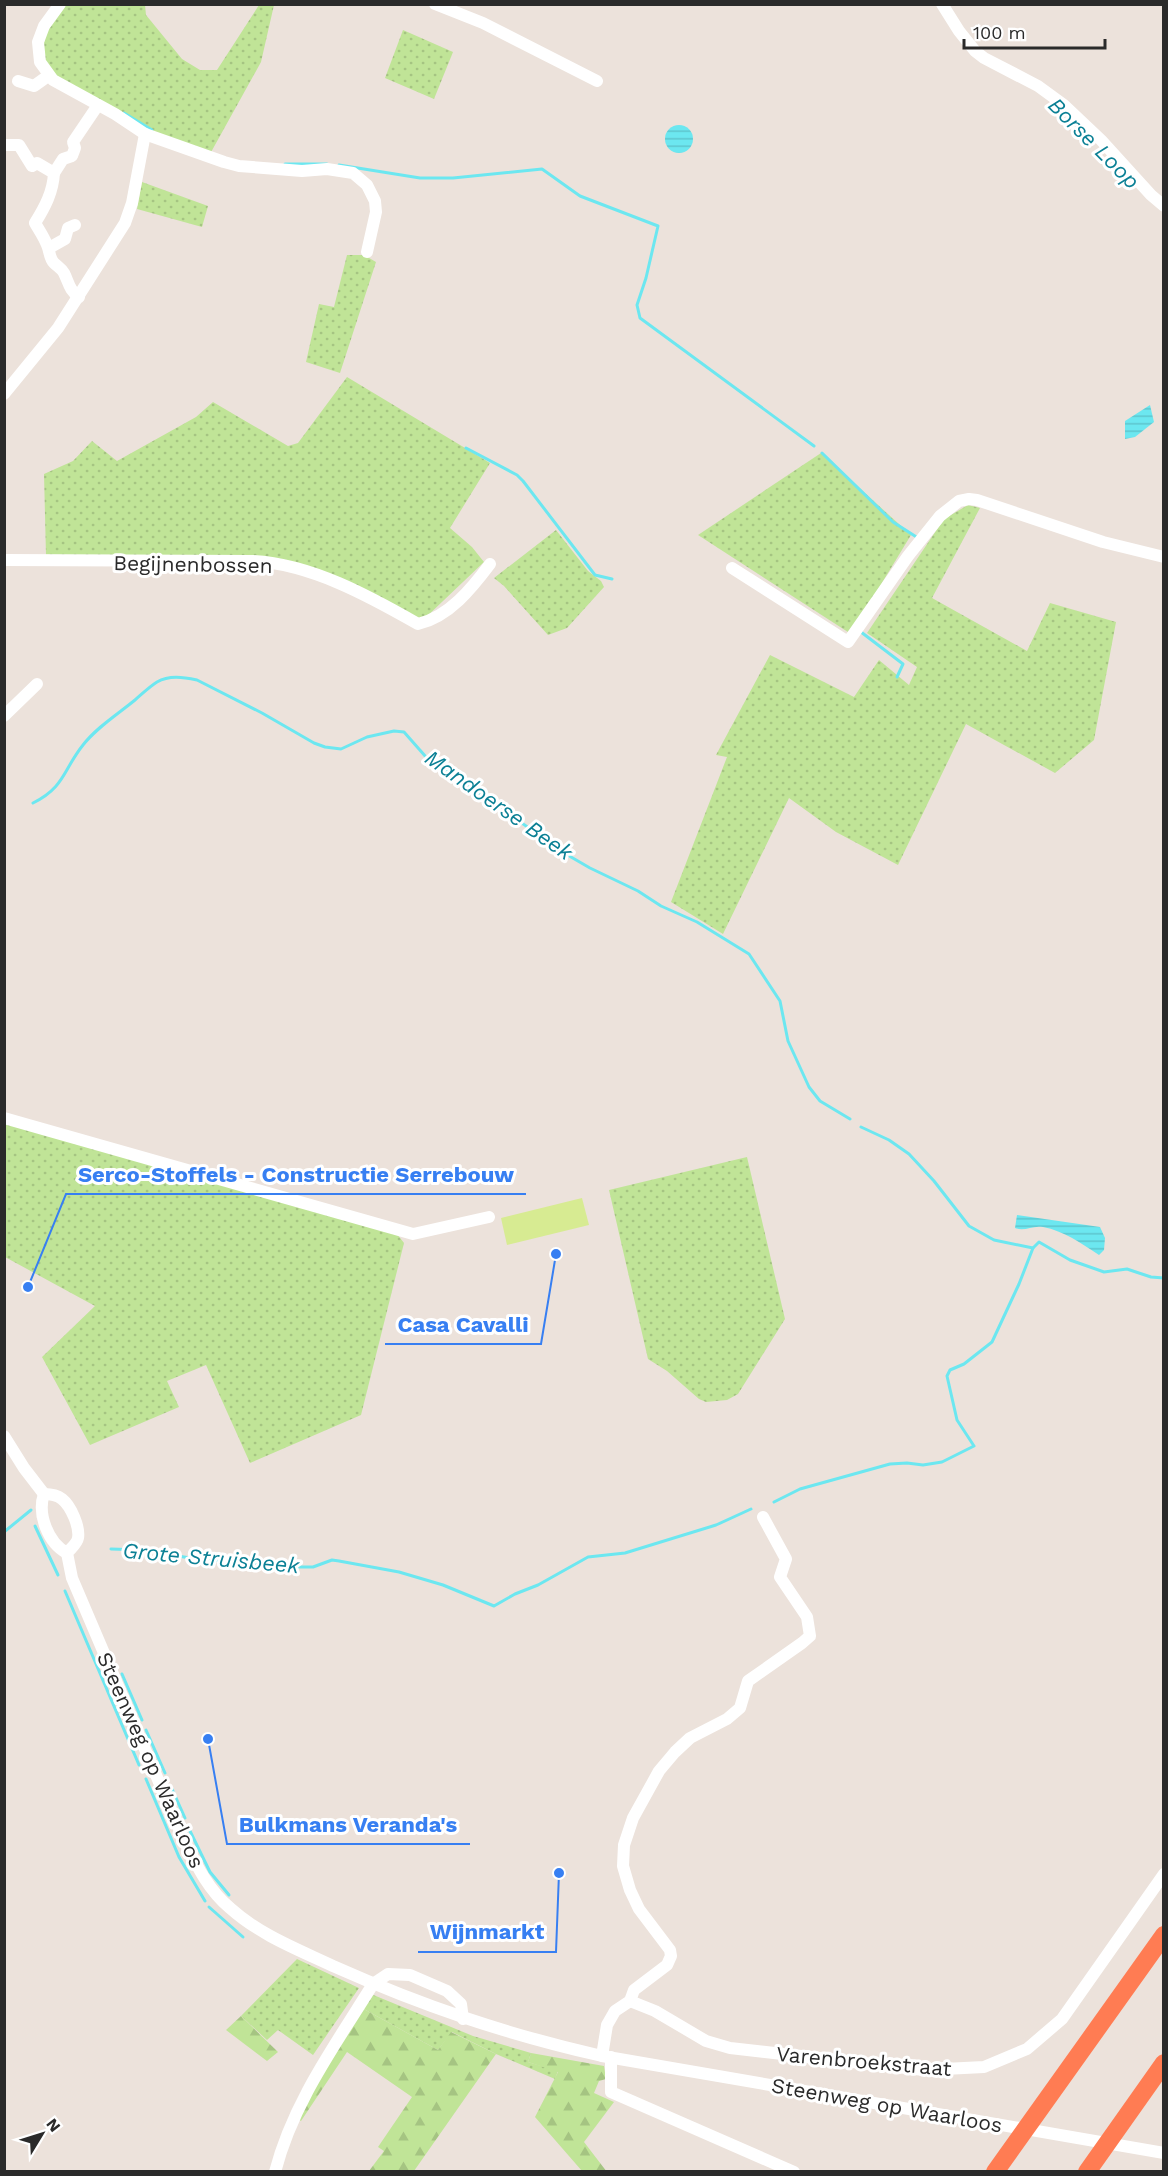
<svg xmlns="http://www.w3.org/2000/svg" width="1168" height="2176" viewBox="0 0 1168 2176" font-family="'Work Sans',sans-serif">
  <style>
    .grass { fill: url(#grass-dots) }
    .forest { fill: url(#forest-firs) }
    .pitch { fill: #d7eb92 }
    .water { fill: url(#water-rules) }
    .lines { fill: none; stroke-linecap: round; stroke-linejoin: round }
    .stream { stroke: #6ce7f0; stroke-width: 3 }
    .minor { stroke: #fff; stroke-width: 12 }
    .highway { stroke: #ff7c53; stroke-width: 18 }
    .labels { text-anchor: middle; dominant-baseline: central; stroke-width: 6; stroke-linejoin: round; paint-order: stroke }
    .street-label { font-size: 21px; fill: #2a2a2a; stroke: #fff }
    .water-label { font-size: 22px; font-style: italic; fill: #0b8095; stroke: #fff }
    .leader { fill: none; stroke: #377ff2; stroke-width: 2 }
    .callout-dot { fill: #377ff2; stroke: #fff; stroke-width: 2 }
    .callout-label { font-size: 22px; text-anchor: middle; font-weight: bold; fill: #377ff2; stroke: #fff; stroke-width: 6; stroke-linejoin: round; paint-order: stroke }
  </style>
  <defs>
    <pattern id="grass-dots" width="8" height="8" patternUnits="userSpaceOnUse" patternTransform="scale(1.5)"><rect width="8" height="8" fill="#c0e497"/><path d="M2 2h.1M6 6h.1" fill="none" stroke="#a5c482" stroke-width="1.8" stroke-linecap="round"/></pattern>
    <pattern id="forest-firs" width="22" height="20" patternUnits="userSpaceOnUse" patternTransform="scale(1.5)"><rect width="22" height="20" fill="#c0e497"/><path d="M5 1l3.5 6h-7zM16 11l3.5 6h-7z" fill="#a5c482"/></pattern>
    <pattern id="water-rules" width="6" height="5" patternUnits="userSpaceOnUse" patternTransform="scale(1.5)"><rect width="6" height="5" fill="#6ce7f0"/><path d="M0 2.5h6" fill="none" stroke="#5ec6ce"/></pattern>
  </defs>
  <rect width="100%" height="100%" fill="#ece2db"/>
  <!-- grass -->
  <g class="grass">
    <path d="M 62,5 L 145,5 L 146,15 L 182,59 L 200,70 L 217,70 L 259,5 L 274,5 L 261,62 L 210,154 L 150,130 L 53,78 L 41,60 L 47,26 Z"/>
    <path d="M 403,30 L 453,52 L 434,99 L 385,78 Z"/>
    <path d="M 142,182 L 208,206 L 202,227 L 137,209 Z"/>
    <path d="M 347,255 L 364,255 L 376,262 L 340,373 L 306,362 L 319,304 L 334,307 Z"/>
    <path d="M 347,377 L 490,463 L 450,528 L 472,547 L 484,562 L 422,621 L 337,581 L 240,556 L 46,555 L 44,474 L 73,461 L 92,441 L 117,461 L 196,417 L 213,402 L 288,446 L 298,443 Z"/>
    <path d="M 821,453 L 911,535 L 851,634 L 698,535 Z"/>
    <path d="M 968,505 L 980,508 L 932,598 L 1027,651 L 1050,603 L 1116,622 L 1094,740 L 1055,773 L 966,724 L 898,865 L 836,832 L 789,798 L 723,934 L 671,902 L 727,757 L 716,755 L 770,655 L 854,697 L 879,660 L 909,685 L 917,667 L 867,633 L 944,519 Z"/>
    <path d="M 556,530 L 588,571 L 601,581 L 604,587 L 567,628 L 548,635 L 504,586 L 494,578 Z"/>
    <path d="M 4,1120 L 397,1234 L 404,1243 L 361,1415 L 250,1463 L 206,1365 L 167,1381 L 179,1407 L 90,1445 L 42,1357 L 95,1306 L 5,1257 Z"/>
    <path d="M 747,1157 L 785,1319 L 738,1394 L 727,1400 L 706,1402 L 699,1399 L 667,1371 L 648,1359 L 609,1190 Z"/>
    <path d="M 297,1959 L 359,1988 L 313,2055 L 278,2030 L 267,2040 L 241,2016 Z"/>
    <path d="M 371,1994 L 473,2036 L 531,2053 L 528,2062 L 558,2071 L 555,2079 L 496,2054 L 452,2032 L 438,2050 L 362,2008 Z"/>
  </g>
  <!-- forest -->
  <g class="forest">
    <path d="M 362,2008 L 438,2050 L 451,2032 L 496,2054 L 414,2171 L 369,2171 L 384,2151 L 378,2147 L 412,2097 L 347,2052 L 301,2121 L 295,2118 Z"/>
    <path d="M 241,2016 L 278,2052 L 267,2061 L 226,2030 Z"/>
    <path d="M 531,2053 L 604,2066 L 606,2079 L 599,2081 L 594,2093 L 614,2102 L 584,2142 L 607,2172 L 582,2171 L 535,2117 L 558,2072 L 528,2062 Z"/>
  </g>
  <!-- pitch -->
  <path class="pitch" d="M 582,1198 L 589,1225 L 507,1245 L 501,1218 Z"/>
  <!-- water -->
  <g class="water">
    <circle cx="679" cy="139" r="14"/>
    <path d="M 1150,405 L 1154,422 L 1135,437 L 1125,439 L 1125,421 Z"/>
    <path d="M 1017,1215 L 1100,1227 L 1105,1238 L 1104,1250 L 1099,1255 C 1081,1243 1064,1231 1043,1227 C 1032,1225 1025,1232 1015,1228 Z"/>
  </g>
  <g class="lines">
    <!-- stream -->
    <g class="stream">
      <path d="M 124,113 L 152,130"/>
      <path d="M 285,164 L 327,164"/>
      <path d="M 339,165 L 420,178 L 453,178 L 542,169 L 580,196 L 658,226 L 646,278 L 637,305 L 640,318 L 814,446"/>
      <path d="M 466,448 L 517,475 L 523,481 L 595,575 L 612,579"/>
      <path d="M 822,453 L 893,522 L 918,538"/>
      <path d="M 861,632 L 903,664 L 897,677"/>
      <path d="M 33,803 C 65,787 63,770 83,745 C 97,727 118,714 135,700 C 142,694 149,687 157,682 C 169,675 183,677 197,680 L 262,713 L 314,743 L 325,747 L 341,749 L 367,737 L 394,731 L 404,732 L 426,757 L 571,857 L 590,868 L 638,891 L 661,906 L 697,922 L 749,954 L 780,1001 L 788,1041 L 809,1087 L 820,1101 L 850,1119"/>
      <path d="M 861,1127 L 889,1140 L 909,1154 L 934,1181 L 969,1226 L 994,1240 L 1033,1248"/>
      <path d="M 774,1502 L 800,1489 L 890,1464 L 907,1463 L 923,1465 L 942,1462 L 974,1446 L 957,1420 L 947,1376 L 950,1370 L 964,1364 L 992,1342 L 1019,1284 L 1033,1248 L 1039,1242 L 1070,1260 L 1104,1272 L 1127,1269 L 1151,1277 L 1164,1278"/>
      <path d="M 35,1526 L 58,1575"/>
      <path d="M 4,1532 L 31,1510"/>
      <path d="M 111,1549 L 142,1550 L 202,1560 L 234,1561 L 276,1567 L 313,1567 L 332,1560 L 339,1561 L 399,1572 L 443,1585 L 494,1606 L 515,1594 L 538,1585 L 588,1557 L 625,1553 L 716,1525 L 751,1509"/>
      <path d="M 65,1591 L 139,1765"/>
      <path d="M 122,1674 L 142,1720"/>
      <path d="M 146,1730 L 165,1773"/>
      <path d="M 146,1779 L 179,1857 L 205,1901"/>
      <path d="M 172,1789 L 185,1818"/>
      <path d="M 189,1829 L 210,1872 L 229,1895"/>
      <path d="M 209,1907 L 243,1937"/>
    </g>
    <!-- minor -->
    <g class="minor">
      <path d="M 60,4 L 44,26 L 38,42 L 40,62 L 53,80 L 115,114 L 145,134 L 224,162 L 239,166 L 302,171 L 327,169 L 353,173 L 367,185 L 375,201 L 376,212 L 367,252"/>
      <path d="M 435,4 L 483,23 L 597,81"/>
      <path d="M 942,4 L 959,31 L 975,51 L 984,58 L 1038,86 L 1064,105 L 1101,140 L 1151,195 L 1164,206"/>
      <path d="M 18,81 L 34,86 L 48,76"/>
      <path d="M 4,145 L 19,145 L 32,166 L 37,163 L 54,173 C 53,192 45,207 35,223 C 39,230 44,237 47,245 C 50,251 49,258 54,263 C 58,267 61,268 64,273 C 69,283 69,290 79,297"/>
      <path d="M 54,173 L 63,159 L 72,156 L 75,148 L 73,142 L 98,105"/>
      <path d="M 49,248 L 65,239 L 68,228 L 75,225"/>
      <path d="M 4,394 L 58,328 L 125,223 L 132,203 L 145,134"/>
      <path d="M 4,560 L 253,561 C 311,564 369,596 418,624 C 449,617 472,588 490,564"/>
      <path d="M 732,568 L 848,642 L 908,556 L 940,516 L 959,501 L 969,499 L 977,500 L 1103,542 L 1164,557"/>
      <path d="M 4,716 L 37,684"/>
      <path d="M 4,1118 L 413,1234 L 489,1217"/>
      <path d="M 4,1436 L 24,1468 L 44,1494"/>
      <path d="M 44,1494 C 51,1494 57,1495 62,1499 C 71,1506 80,1527 78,1538 C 77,1544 71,1548 67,1553 L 72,1578 L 182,1836 C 195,1862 207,1889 230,1908 C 260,1935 297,1949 333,1966 C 423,2006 505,2034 602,2056 L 1164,2153"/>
      <path d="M 44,1494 C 37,1514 48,1543 67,1553"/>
      <path d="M 630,2001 L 655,2011 L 706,2041 L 730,2048 L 924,2070 L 984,2067 L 1027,2049 L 1062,2019 L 1164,1874"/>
      <path d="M 602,2056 L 607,2025 L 615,2011 L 630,2001 L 634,1990 L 667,1965 L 671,1956 L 670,1950 L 639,1909 L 630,1890 L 623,1866 L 624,1845 L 633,1818 L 659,1771 L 675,1752 L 690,1738 L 727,1719 L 740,1708 L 748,1681 L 802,1643 L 810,1636 L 807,1617 L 780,1577 L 786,1559 L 763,1517"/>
      <path d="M 611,2057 L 611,2092 L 794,2172"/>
      <path d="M 275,2172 C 293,2102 336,2044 373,1984 L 388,1974 L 410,1975 L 447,1991 L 461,2004 L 463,2019"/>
    </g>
    <!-- highway -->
    <g class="highway">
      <path d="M 995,2172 L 1164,1935"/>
      <path d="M 1087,2172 L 1164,2063"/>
    </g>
  </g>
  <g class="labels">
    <!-- street labels -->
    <g class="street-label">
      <text transform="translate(193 564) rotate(1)">Begijnenbossen</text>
      <text transform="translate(151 1760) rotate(66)">Steenweg op Waarloos</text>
      <text transform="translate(864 2061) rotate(5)">Varenbroekstraat</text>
      <text transform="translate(887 2105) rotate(10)">Steenweg op Waarloos</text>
    </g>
    <!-- water labels -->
    <g class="water-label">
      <text transform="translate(1094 143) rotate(45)">Borse Loop</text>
      <text transform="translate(499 805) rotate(35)">Mandoerse Beek</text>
      <text transform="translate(211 1558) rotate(5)">Grote Struisbeek</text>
    </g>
  </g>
  <!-- callouts -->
  <path class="leader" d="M28 1287L66 1194H526M556 1254L541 1344H385M208 1739L227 1844H470M559 1873L556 1952H418"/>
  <g class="callout-dot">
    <circle cx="28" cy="1287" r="6"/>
    <circle cx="556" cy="1254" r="6"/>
    <circle cx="208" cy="1739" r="6"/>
    <circle cx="559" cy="1873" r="6"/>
  </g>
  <g class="callout-label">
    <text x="296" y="1182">Serco-Stoffels - Constructie Serrebouw</text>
    <text x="463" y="1332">Casa Cavalli</text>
    <text x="348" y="1832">Bulkmans Veranda's</text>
    <text x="487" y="1939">Wijnmarkt</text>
  </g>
  <!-- border -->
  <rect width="1168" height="2176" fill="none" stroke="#2a2a2a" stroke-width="12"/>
  <!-- north arrow -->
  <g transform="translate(42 2134) rotate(52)" stroke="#ffffff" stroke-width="4.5" paint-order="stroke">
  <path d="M0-4.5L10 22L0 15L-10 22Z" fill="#2a2a2a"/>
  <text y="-9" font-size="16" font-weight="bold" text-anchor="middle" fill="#2a2a2a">N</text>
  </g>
  <!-- scale -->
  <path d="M964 39v9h141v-9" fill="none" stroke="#2a2a2a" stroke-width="3"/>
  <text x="973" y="39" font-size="18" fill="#2a2a2a" stroke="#ffffff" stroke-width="4.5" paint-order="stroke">100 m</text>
</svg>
